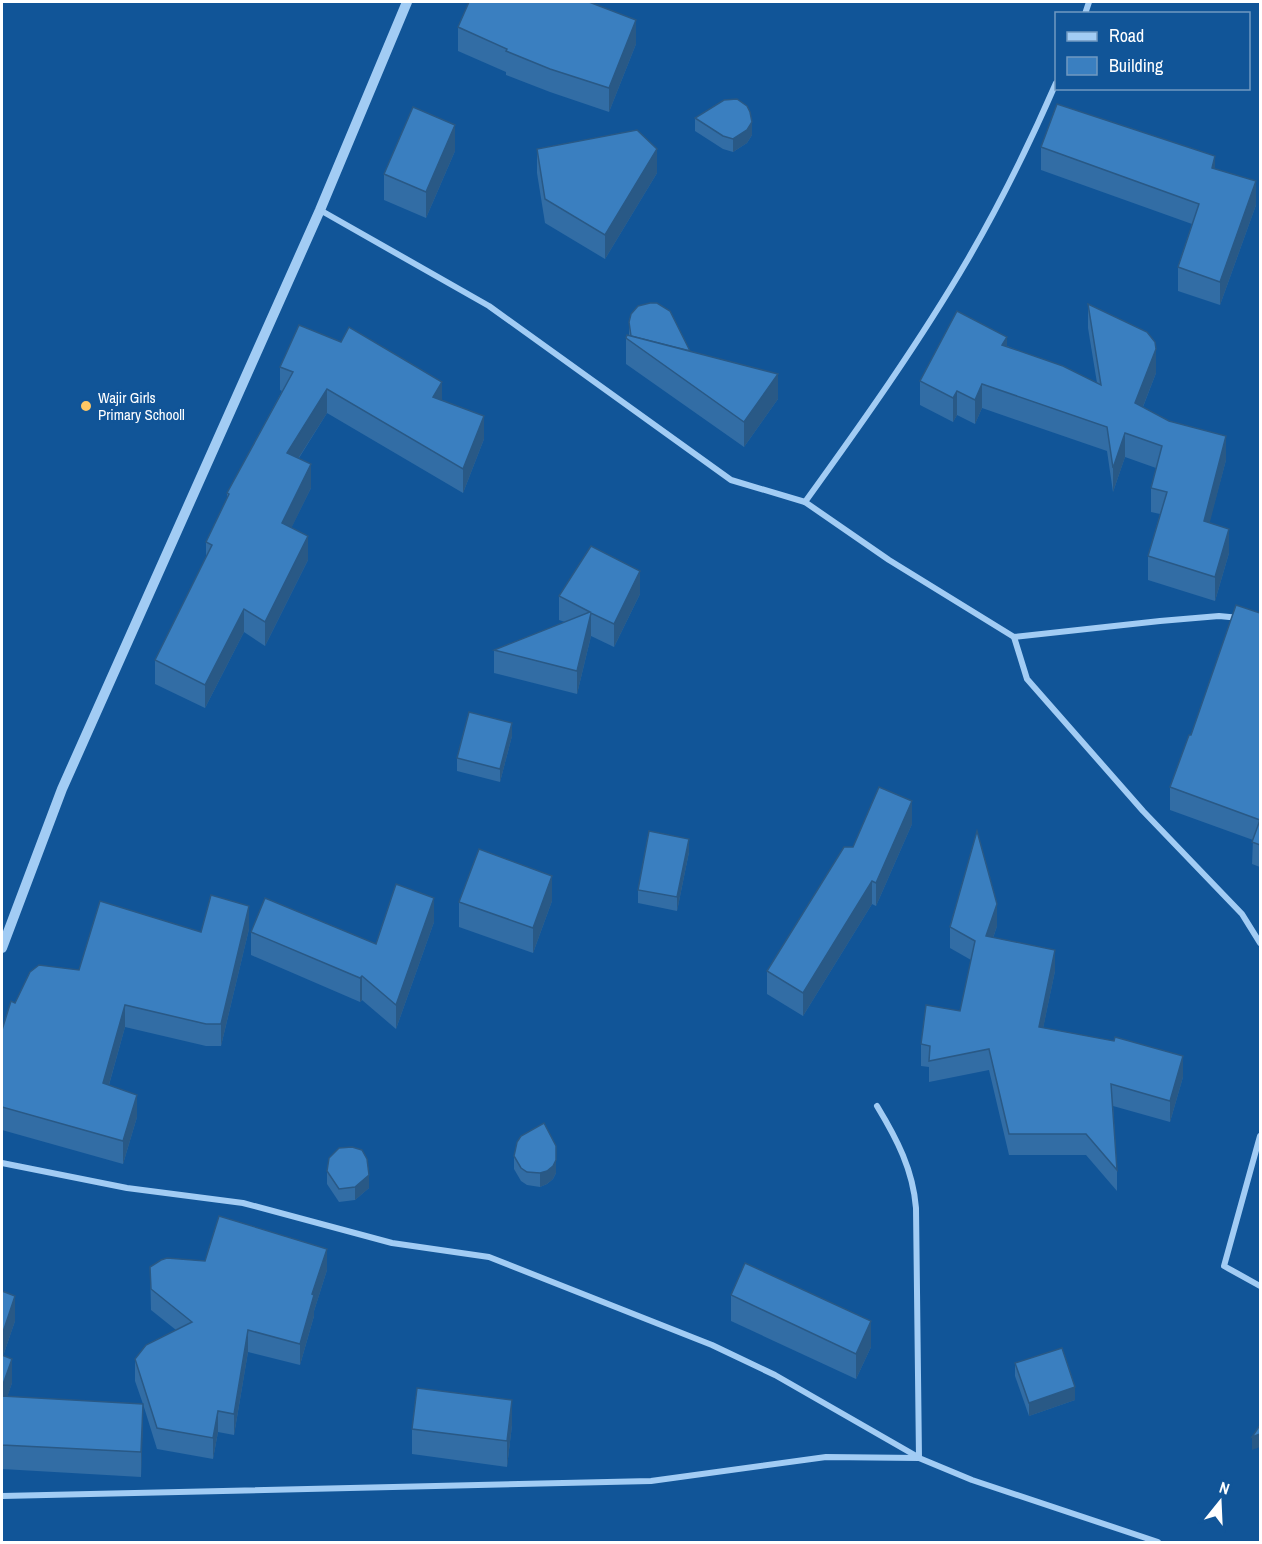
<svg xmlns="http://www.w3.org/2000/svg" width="1262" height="1544" viewBox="0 0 1262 1544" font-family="'Archivo Narrow',sans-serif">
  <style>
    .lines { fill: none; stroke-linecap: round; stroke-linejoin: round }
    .minor { stroke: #a2ccf4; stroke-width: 6 }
    .tertiary { stroke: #a2ccf4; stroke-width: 10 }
    .wall { fill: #326da5 }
    .shaded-wall { fill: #295986 }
    .building { fill: #3a7fc0; stroke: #295986; stroke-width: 1.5 }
    .poi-dot { fill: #ffc865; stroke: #115598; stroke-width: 2 }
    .labels { text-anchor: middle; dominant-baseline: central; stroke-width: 4.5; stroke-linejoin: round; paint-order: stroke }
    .poi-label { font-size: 15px; fill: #fff; stroke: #115598; text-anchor: start }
  </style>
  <rect width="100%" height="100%" fill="#115598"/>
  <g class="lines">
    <!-- minor -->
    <g class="minor">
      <path d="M 1085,14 L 1089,2"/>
      <path d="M 320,210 L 489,306 L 731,480 L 805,502 L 889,560 L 1014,637 L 1027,679 L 1143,811 L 1242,914 L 1260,943"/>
      <path d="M 805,502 C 862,423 919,343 968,259 C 1001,202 1030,143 1056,83"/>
      <path d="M 1014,637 L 1160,621 L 1219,616 L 1240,618"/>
      <path d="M 877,1106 C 897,1139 913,1170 916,1208 L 919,1458"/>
      <path d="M 1260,1136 L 1224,1266 L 1260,1286"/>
      <path d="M 2,1163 L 127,1188 L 243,1203 L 392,1243 L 489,1257 L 712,1345 L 775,1375 L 918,1457"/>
      <path d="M 2,1496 L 651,1481 L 826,1457 L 919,1458 L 972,1480 L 1158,1542"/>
    </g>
    <!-- tertiary -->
    <path class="tertiary" d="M 2,948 L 62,789 L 320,210 L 407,2"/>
  </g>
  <!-- wall -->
  <g class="wall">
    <path d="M 458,27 L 636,44 L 609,112 L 550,92 L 506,75 L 506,72 L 458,51 Z"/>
    <path d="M 695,118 L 752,135 L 747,143 L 733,152 L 723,149 L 695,131 Z"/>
    <path d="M 1041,147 L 1215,169 L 1256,205 L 1220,305 L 1178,291 L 1178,267 L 1192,224 L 1041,170 Z"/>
    <path d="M 537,149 L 657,173 L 605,259 L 545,223 L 537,173 Z"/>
    <path d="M 455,151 L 426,218 L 384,200 L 384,174 Z"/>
    <path d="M 1088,304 L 1156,373 L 1143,407 L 1226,460 L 1209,523 L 1229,553 L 1215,601 L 1148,580 L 1148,556 L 1160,514 L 1151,512 L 1151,488 L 1156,468 L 1125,457 L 1113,492 L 1107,451 L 982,408 L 975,424 L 957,415 L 953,422 L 920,405 L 920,381 L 1007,346 L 1097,383 L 1088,328 Z"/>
    <path d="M 629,322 L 690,351 L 778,399 L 744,447 L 626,364 L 626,338 L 629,336 Z"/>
    <path d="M 280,367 L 442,400 L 484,439 L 463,493 L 327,413 L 299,458 L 311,488 L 291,528 L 308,560 L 265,646 L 244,632 L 205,708 L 155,684 L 155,660 L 206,558 L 206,542 L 227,499 L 227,493 L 282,391 L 280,390 Z"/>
    <path d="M 640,594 L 614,647 L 591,636 L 577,694 L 494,673 L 494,650 L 565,622 L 559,620 L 559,596 Z"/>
    <path d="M 1260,613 L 1260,867 L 1252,864 L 1253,840 L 1170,810 L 1170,787 L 1191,735 Z"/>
    <path d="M 512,736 L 500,782 L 457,771 L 457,758 Z"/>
    <path d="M 912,824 L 876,906 L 872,904 L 803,1016 L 767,994 L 767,971 L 853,847 Z"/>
    <path d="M 689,852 L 677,911 L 638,903 L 638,890 Z"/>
    <path d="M 552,901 L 533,953 L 459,927 L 459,902 Z"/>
    <path d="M 434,922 L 396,1029 L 362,1000 L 360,1002 L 251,955 L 251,932 L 376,944 Z"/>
    <path d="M 997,926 L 993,938 L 1055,971 L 1043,1028 L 1183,1077 L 1170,1122 L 1113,1106 L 1117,1170 L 1117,1191 L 1086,1155 L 1009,1155 L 989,1070 L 929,1082 L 929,1067 L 921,1066 L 921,1044 L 960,1011 L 971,960 L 950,948 L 950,927 Z"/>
    <path d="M 249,929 L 221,1046 L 206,1046 L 125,1027 L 109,1085 L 137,1117 L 123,1164 L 2,1130 L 2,1030 L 79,970 L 201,932 Z"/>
    <path d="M 514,1156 L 556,1173 L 553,1179 L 547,1184 L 540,1187 L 527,1185 L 521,1181 L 514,1169 Z"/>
    <path d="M 327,1171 L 369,1188 L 355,1200 L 339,1202 L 327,1184 Z"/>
    <path d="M 205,1261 L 327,1270 L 314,1311 L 314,1316 L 300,1365 L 248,1352 L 234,1435 L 218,1432 L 213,1459 L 157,1449 L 143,1404 L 141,1477 L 2,1469 L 2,1291 L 15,1321 L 3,1356 L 12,1383 L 7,1397 L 143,1404 L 135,1381 L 135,1359 L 176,1330 L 151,1310 L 150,1267 Z"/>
    <path d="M 731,1295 L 871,1347 L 856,1379 L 731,1321 Z"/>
    <path d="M 1015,1363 L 1075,1400 L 1029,1416 L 1015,1376 Z"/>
    <path d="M 512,1425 L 507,1467 L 412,1454 L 412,1429 Z"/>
  </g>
  <!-- shaded-wall -->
  <g class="shaded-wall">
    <path d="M 636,20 L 636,44 L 609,112 L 609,88 Z"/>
    <path d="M 752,122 L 752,135 L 747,143 L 733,152 L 733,139 Z"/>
    <path d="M 455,125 L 455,151 L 426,218 L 426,192 Z"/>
    <path d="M 657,149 L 657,173 L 605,259 L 605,235 Z"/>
    <path d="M 1215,156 L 1215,179 L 1212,168 Z"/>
    <path d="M 1256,181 L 1256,205 L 1220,305 L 1220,282 Z"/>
    <path d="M 1007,337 L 1007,361 L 1002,345 Z"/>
    <path d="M 1156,349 L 1156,373 L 1135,427 L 1135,403 Z"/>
    <path d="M 778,374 L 778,399 L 744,447 L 744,422 Z"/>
    <path d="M 442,382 L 442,406 L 433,397 Z"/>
    <path d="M 982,384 L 982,408 L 975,424 L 975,400 Z"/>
    <path d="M 327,389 L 327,413 L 287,476 L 287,453 Z"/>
    <path d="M 957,391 L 957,415 L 953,422 L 953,398 Z"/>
    <path d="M 484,416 L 484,439 L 463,493 L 463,469 Z"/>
    <path d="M 1125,433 L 1125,457 L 1113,492 L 1113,468 Z"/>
    <path d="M 1226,436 L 1226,460 L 1204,545 L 1204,521 Z"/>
    <path d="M 311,464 L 311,488 L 282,547 L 282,523 Z"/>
    <path d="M 1229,529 L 1229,553 L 1215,601 L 1215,577 Z"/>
    <path d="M 308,536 L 308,560 L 265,646 L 265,622 Z"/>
    <path d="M 640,571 L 640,594 L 614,647 L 614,624 Z"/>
    <path d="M 244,609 L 244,632 L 205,708 L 205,685 Z"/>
    <path d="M 591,613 L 591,636 L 577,694 L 577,671 Z"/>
    <path d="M 512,723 L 512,736 L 500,782 L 500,769 Z"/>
    <path d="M 912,801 L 912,824 L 876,906 L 876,883 Z"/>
    <path d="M 689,839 L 689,852 L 677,911 L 677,897 Z"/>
    <path d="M 552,876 L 552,901 L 533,953 L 533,928 Z"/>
    <path d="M 872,881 L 872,904 L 803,1016 L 803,993 Z"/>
    <path d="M 434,898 L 434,922 L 396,1029 L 396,1005 Z"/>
    <path d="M 997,904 L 997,926 L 986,958 L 986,936 Z"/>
    <path d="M 249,906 L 249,929 L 221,1046 L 221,1024 Z"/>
    <path d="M 1055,950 L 1055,971 L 1039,1048 L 1039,1027 Z"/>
    <path d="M 362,976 L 362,1000 L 360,1002 L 360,978 Z"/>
    <path d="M 125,1005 L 125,1027 L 103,1106 L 103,1083 Z"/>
    <path d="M 1183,1056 L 1183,1077 L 1170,1122 L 1170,1101 Z"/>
    <path d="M 137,1095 L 137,1117 L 123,1164 L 123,1141 Z"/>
    <path d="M 556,1146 L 556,1173 L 553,1179 L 547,1184 L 540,1187 L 540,1173 Z"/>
    <path d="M 369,1175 L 369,1188 L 355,1200 L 355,1187 Z"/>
    <path d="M 327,1249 L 327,1270 L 314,1311 L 314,1316 L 300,1365 L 300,1344 L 312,1294 Z"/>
    <path d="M 15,1296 L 15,1321 L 2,1359 L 2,1335 Z"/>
    <path d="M 871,1321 L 871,1347 L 856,1379 L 856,1354 Z"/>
    <path d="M 248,1330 L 248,1352 L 234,1435 L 234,1414 Z"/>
    <path d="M 12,1359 L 12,1383 L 2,1412 L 2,1387 Z"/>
    <path d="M 1075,1387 L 1075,1400 L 1029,1416 L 1029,1403 Z"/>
    <path d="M 512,1400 L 512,1425 L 507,1467 L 507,1441 Z"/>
    <path d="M 143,1404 L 143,1428 L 141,1477 L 141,1452 Z"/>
    <path d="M 218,1411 L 218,1432 L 213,1459 L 213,1438 Z"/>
    <path d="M 1260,1434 L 1260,1447 L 1252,1450 L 1252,1437 Z"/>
  </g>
  <!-- building -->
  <g class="building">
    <path d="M 469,2 L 589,2 L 636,20 L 609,88 L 550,69 L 506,51 L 507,49 L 458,27 Z"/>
    <path d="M 737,99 L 747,106 L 750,112 L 752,122 L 747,130 L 733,139 L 723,136 L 695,118 L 724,100 Z"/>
    <path d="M 1057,104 L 1215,156 L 1212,168 L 1256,181 L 1220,282 L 1178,267 L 1199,204 L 1041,147 Z"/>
    <path d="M 413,107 L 455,125 L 426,192 L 384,174 Z"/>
    <path d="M 637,130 L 657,149 L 605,235 L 545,199 L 537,149 Z"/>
    <path d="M 650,303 L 657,303 L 670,311 L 690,351 L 631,336 L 629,322 L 631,314 L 638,306 Z"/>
    <path d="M 1088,304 L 1147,332 L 1155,342 L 1156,349 L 1135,403 L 1169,421 L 1226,436 L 1204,521 L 1229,529 L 1215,577 L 1148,556 L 1167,492 L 1151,488 L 1162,446 L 1125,433 L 1113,468 L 1107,427 L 982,384 L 975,400 L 957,391 L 953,398 L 920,381 L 957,311 L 1007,337 L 1002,345 L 1063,366 L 1101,385 Z"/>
    <path d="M 299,325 L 341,342 L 349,327 L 442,382 L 433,397 L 484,416 L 463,469 L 327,389 L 287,453 L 311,464 L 282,523 L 308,536 L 265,622 L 244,609 L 205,685 L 155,660 L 212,545 L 206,542 L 229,494 L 227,493 L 293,372 L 280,367 Z"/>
    <path d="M 627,335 L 778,374 L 744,422 L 626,338 Z"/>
    <path d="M 591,546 L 640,571 L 614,624 L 591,613 L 577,671 L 494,650 L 590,612 L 559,596 Z"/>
    <path d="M 1236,605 L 1260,613 L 1260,845 L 1252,842 L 1260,820 L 1170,787 L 1189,735 L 1191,735 Z"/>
    <path d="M 469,712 L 512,723 L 500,769 L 457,758 Z"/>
    <path d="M 879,787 L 912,801 L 876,883 L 872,881 L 803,993 L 767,971 L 844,847 L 853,847 Z"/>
    <path d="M 649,831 L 689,839 L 677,897 L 638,890 Z"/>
    <path d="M 977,831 L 997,904 L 986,936 L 1055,950 L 1039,1027 L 1114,1041 L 1115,1037 L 1183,1056 L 1170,1101 L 1111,1084 L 1117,1170 L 1086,1134 L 1009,1134 L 989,1049 L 929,1061 L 930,1046 L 921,1044 L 926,1005 L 960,1011 L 975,941 L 950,927 Z"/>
    <path d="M 479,849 L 552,876 L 533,928 L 459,902 Z"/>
    <path d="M 396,884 L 434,898 L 396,1005 L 362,976 L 360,978 L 251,932 L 265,898 L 376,944 Z"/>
    <path d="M 211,895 L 249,906 L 221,1024 L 206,1024 L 125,1005 L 103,1083 L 137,1095 L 123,1141 L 2,1107 L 2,1030 L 11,1001 L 15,1003 L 30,972 L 39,965 L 79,970 L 100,901 L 201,932 Z"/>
    <path d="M 544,1123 L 556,1146 L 556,1160 L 553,1166 L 547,1171 L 540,1173 L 527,1172 L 521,1168 L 514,1156 L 517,1142 L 521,1136 Z"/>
    <path d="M 352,1147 L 362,1150 L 367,1159 L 369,1175 L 355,1187 L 339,1189 L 327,1171 L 329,1158 L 339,1148 Z"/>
    <path d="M 219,1216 L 327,1249 L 312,1294 L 314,1295 L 300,1344 L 248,1330 L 234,1414 L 218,1411 L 213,1438 L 157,1428 L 135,1359 L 146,1345 L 192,1322 L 151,1289 L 150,1267 L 161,1260 L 167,1258 L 205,1261 Z"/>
    <path d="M 745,1263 L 871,1321 L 856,1354 L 731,1295 Z"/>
    <path d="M 2,1291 L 15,1296 L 2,1335 Z"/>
    <path d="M 1062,1348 L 1075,1387 L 1029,1403 L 1015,1363 Z"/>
    <path d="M 2,1355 L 12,1359 L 2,1387 Z"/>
    <path d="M 417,1388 L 512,1400 L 507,1441 L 412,1429 Z"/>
    <path d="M 2,1396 L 143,1404 L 141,1452 L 2,1445 Z"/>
    <path d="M 1260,1425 L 1260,1434 L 1252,1437 Z"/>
  </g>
  <!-- markers -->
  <circle class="poi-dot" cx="86" cy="406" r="6"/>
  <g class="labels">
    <!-- poi labels -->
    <g class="poi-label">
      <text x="98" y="397">Wajir Girls<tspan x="98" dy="17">Primary Schooll</tspan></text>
    </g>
  </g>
  <!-- border -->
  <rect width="1262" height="1544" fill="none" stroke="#ffffff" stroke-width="6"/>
  <!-- legend -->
  <rect x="1055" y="12" width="195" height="78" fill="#115598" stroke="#7099c1" stroke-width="1.5"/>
  <rect x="1067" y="32" width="30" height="9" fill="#a2ccf4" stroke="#7099c1" stroke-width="1.5"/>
  <text x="1109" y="42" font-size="18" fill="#ffffff">Road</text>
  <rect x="1067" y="57" width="30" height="18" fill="#3a7fc0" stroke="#7099c1" stroke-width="1.5"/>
  <text x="1109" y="72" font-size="18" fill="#ffffff">Building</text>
  <!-- north arrow -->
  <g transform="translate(1220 1502) rotate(18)" stroke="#115598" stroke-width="4.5" paint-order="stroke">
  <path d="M0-4.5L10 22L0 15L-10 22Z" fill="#ffffff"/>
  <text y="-9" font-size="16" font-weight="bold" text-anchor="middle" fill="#ffffff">N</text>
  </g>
</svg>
